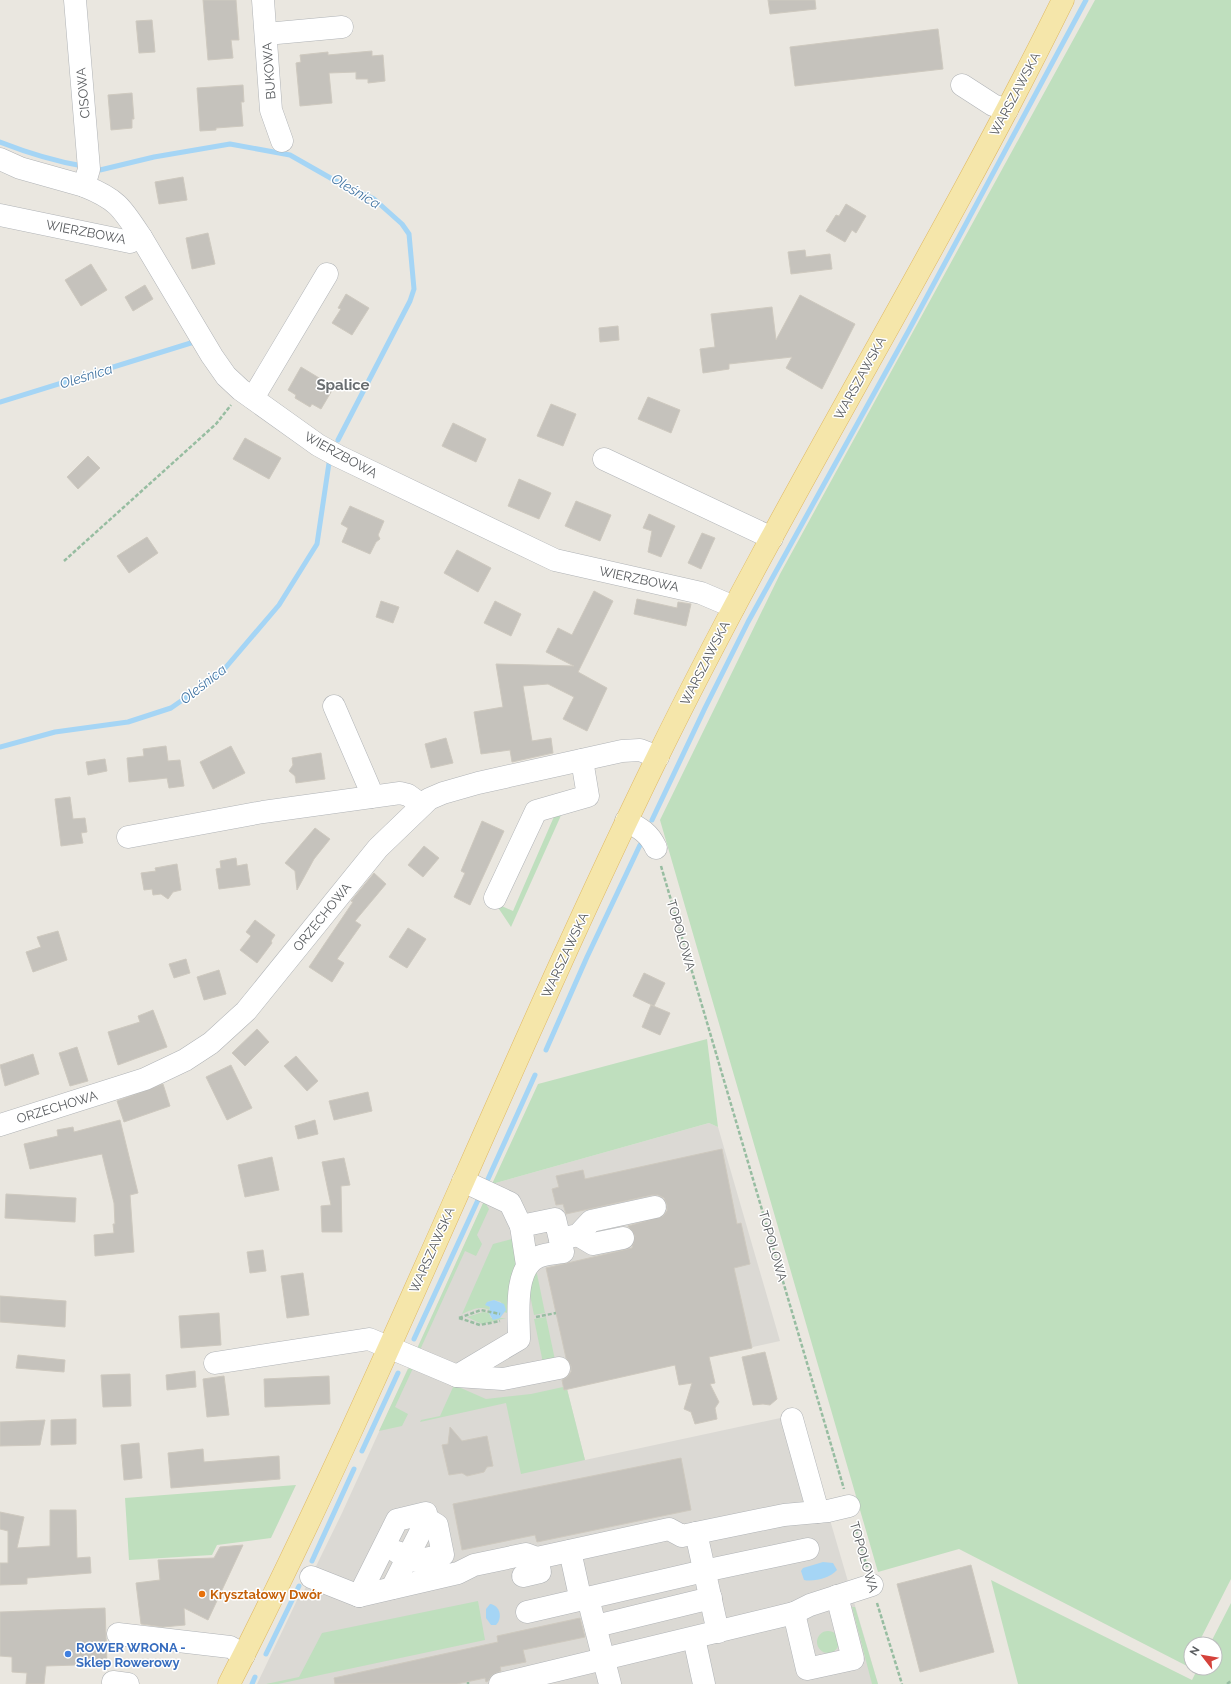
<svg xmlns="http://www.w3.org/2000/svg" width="1231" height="1684" viewBox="0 0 1231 1684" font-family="Raleway,sans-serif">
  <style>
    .industrial { fill: #dbd9d4 }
    .green { fill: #bfdfbe }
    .water { fill: #a5d5f5 }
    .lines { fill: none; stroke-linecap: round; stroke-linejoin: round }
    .stream { stroke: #a5d5f5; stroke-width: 5 }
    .building { fill: #c5c2bc; stroke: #cec9bf }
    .minor-casing { stroke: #b0b3b6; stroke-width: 23 }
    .major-casing { stroke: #e0b962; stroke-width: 23 }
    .path { stroke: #97bda1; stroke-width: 2.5; stroke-dasharray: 4 2; stroke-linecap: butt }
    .minor { stroke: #fff; stroke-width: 22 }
    .major { stroke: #f5e6aa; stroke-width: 22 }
    .food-dot { fill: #e8710a; stroke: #fff; stroke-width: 1.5 }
    .shop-dot { fill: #3f7fe0; stroke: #fff; stroke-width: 1.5 }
    .labels { text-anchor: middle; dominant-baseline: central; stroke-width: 3; stroke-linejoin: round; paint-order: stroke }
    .street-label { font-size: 13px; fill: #595c5f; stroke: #fff }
    .food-label { font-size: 13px; font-weight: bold; fill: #c56008; stroke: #fff; text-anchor: start }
    .shop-label { font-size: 13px; font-weight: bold; fill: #366cbe; stroke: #fff; text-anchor: start }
    .water-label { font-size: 14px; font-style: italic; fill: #4677a4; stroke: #fff }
    .quarter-label { font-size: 15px; font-weight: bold; fill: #6a6e71; stroke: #fff }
  </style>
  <rect width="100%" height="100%" fill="#eae7e0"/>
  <!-- industrial -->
  <path class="industrial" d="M 709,1123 L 718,1127 L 780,1341 L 567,1389 L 585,1460 L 799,1414 L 878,1684 L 257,1684 L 299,1596 L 302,1595 L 342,1513 L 492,1184 Z"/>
  <!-- green -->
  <g class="green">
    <path d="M 1095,0 L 1231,0 L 1231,1579 L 1198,1644 L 1191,1644 L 1191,1659 L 1187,1666 L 959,1549 L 878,1572 L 660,820 L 780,574 Z"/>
    <path d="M 563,811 L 511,927 L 495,903 L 513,911 L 556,812 Z"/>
    <path d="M 707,1039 L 718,1127 L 709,1123 L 492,1184 L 538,1084 Z"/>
    <path d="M 484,1201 L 489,1209 L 477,1235 L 482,1244 L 476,1256 L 465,1251 L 420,1350 L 417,1349 Z"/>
    <path d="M 516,1238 L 520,1259 L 508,1313 L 503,1312 L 501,1302 L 494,1300 L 487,1302 L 490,1308 L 489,1310 C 479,1305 470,1311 462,1314 L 493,1244 Z"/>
    <path d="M 536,1269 L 545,1313 L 534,1315 L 529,1290 Z"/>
    <path d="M 483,1312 L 489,1313 L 491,1318 L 506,1318 L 482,1324 L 467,1317 Z"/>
    <path d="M 546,1317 L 555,1360 L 543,1363 L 534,1319 Z"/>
    <path d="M 414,1366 L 395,1407 L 408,1414 L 402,1426 L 379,1431 L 408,1369 Z"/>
    <path d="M 454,1385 L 486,1399 L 531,1394 L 563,1387 L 567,1389 L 585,1460 L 521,1474 L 506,1403 L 420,1422 L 421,1420 L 440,1416 Z"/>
    <path d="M 296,1485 L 271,1538 L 217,1545 L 212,1555 L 129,1560 L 125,1498 Z"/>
    <path d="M 991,1580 L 1192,1680 L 1198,1668 L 1215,1668 L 1215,1644 L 1210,1644 L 1231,1603 L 1231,1684 L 1018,1684 Z"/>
    <path d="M 478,1601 L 485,1640 L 278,1684 L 266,1684 L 299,1677 L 322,1633 Z"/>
    <path d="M 852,1607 L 855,1607 L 878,1684 L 872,1684 Z"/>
    <circle cx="828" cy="1642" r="11"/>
  </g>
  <!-- water -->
  <g class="water">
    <path d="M 494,1300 L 504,1304 L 506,1310 L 500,1318 L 493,1320 L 489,1313 L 490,1307 L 485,1305 L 487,1302 Z"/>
    <path d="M 823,1562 L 833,1563 L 837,1570 C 830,1578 814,1582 804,1580 L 801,1571 L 803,1568 Z"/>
    <path d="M 490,1604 C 500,1605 503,1618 496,1625 L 491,1625 L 486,1618 L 486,1609 Z"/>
  </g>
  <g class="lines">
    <!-- stream -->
    <g class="stream">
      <path d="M 0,142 C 28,153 54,161 83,166"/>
      <path d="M 100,170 L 154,157 L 230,144 L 290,155 L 334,180 L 374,199 L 402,224 L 409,234 L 414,289 L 410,301 L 338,440"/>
      <path d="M 0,402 L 194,342"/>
      <path d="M 0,747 L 55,732 L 128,722 L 171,708 L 221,673 L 279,605 L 317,544 L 329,463"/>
      <path d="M 652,820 L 705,708 L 748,622 L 909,330 L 1086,0"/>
      <path d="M 546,1050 L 587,957 L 640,845"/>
      <path d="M 488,1179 L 535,1075"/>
      <path d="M 414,1339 L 478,1200"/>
      <path d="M 362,1451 L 398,1373"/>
      <path d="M 312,1561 L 354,1469"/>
      <path d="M 266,1654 L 299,1586"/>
      <path d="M 252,1684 L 255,1677"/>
    </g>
  </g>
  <!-- building -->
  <g class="building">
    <path d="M 203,0 L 236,0 L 239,40 L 231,40 L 233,58 L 208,60 Z"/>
    <path d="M 768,0 L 815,0 L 816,9 L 770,14 Z"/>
    <path d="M 152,20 L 155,52 L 139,53 L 136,21 Z"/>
    <path d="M 938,29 L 943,69 L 795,86 L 790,47 Z"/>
    <path d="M 372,51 L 372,56 L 383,55 L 385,81 L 368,83 L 368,79 L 356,79 L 356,72 L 329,73 L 332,103 L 300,106 L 296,63 L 301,62 L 300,55 L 328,52 L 328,55 Z"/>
    <path d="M 243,85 L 244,102 L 241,102 L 243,126 L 216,128 L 216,130 L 200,131 L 197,88 Z"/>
    <path d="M 132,93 L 134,119 L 132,119 L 132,128 L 111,130 L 108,95 Z"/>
    <path d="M 183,177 L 187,200 L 159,204 L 155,182 Z"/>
    <path d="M 846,204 L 866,216 L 856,233 L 852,230 L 845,242 L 826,231 L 836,215 L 839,216 Z"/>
    <path d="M 208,233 L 215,264 L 192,269 L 186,238 Z"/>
    <path d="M 805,250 L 806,257 L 830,254 L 832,269 L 791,274 L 788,252 Z"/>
    <path d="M 91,264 L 107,290 L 81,306 L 65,280 Z"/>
    <path d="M 145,285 L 153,299 L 133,311 L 125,297 Z"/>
    <path d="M 346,294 L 369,308 L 352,335 L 332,323 L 341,309 L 338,308 Z"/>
    <path d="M 800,295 L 855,324 L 822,389 L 786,368 L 792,357 L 729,364 L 729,369 L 703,373 L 700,349 L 715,347 L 711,314 L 772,307 L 776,340 Z"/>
    <path d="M 618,326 L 619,340 L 600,342 L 599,328 Z"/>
    <path d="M 301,367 L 334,387 L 321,409 L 312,404 L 310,407 L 295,398 L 296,395 L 288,390 Z"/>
    <path d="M 648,397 L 680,410 L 671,433 L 638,419 Z"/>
    <path d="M 551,404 L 576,414 L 563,446 L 537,436 Z"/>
    <path d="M 453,423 L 486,439 L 476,462 L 442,446 Z"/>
    <path d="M 245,438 L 281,458 L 269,479 L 233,459 Z"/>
    <path d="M 88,456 L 100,468 L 78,489 L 67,477 Z"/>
    <path d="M 519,479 L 551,493 L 539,519 L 508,506 Z"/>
    <path d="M 576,501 L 611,515 L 600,541 L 565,526 Z"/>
    <path d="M 350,506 L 384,521 L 378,535 L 380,539 L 376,542 L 370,554 L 342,542 L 348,528 L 341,524 Z"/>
    <path d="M 649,514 L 675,526 L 661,557 L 648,552 L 652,531 L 643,528 Z"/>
    <path d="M 702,533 L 715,538 L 701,569 L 688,563 Z"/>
    <path d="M 147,537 L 158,553 L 129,573 L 117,556 Z"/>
    <path d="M 457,550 L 491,568 L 478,592 L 444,573 Z"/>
    <path d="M 594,591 L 613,601 L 578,672 L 607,688 L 587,731 L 563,719 L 574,697 L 548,684 L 523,686 L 532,741 L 551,738 L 553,753 L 512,762 L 510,750 L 481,754 L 474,712 L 503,707 L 496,664 L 574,666 L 546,652 L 558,628 L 572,635 Z"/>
    <path d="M 637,599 L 677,608 L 678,602 L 691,604 L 686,626 L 634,614 Z"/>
    <path d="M 381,601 L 399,607 L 393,623 L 376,617 Z"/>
    <path d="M 495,601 L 521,614 L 511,636 L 484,623 Z"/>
    <path d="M 446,738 L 453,763 L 431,768 L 425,744 Z"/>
    <path d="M 166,746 L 168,761 L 180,760 L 184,786 L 169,788 L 167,778 L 129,782 L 127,758 L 144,756 L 143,749 Z"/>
    <path d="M 231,746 L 245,773 L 213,789 L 200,762 Z"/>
    <path d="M 321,753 L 325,779 L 296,783 L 295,776 L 289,771 L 293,765 L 292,758 Z"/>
    <path d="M 105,759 L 107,771 L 88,775 L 86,762 Z"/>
    <path d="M 70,797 L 73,819 L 85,818 L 87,832 L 81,833 L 83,843 L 61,846 L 55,799 Z"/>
    <path d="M 482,821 L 504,831 L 470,905 L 454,897 L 465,873 L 461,871 Z"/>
    <path d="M 315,828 L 330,839 L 314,859 L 297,890 L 295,871 L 285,863 Z"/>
    <path d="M 424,846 L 439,858 L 423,877 L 408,865 Z"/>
    <path d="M 236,858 L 237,866 L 247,864 L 250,885 L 219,889 L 216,869 L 221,868 L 220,861 Z"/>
    <path d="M 177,864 L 181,890 L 173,892 L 168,899 L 161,894 L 153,895 L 152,889 L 144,890 L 141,873 L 156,871 L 155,868 Z"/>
    <path d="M 374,873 L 386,884 L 355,921 L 361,925 L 337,959 L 344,963 L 332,982 L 309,967 L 353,902 L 351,901 Z"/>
    <path d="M 255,920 L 275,935 L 271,941 L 272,943 L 257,963 L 240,950 L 251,936 L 246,932 Z"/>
    <path d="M 408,928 L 426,939 L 407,968 L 389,957 Z"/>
    <path d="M 58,931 L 67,960 L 33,972 L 26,952 L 41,947 L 37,937 Z"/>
    <path d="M 186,959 L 190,973 L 174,978 L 169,964 Z"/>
    <path d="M 219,970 L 226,994 L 204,1000 L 197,977 Z"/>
    <path d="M 644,973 L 665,983 L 654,1006 L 633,996 Z"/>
    <path d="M 651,1005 L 670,1013 L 660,1035 L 642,1027 Z"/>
    <path d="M 153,1010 L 167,1047 L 118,1065 L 108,1032 L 140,1022 L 138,1016 Z"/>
    <path d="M 257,1029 L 269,1042 L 245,1066 L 232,1053 Z"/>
    <path d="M 77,1047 L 88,1081 L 70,1086 L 59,1053 Z"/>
    <path d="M 33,1054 L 39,1074 L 5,1086 L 0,1065 Z"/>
    <path d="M 296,1056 L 318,1081 L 307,1091 L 284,1066 Z"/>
    <path d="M 231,1065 L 252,1108 L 227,1120 L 206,1077 Z"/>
    <path d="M 163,1084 L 170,1106 L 124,1122 L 117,1101 Z"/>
    <path d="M 368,1092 L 372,1111 L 334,1120 L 329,1101 Z"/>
    <path d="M 120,1120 L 138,1193 L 130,1195 L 134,1252 L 95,1256 L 94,1235 L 114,1233 L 113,1224 L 115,1224 L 114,1203 L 102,1154 L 30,1169 L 24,1144 L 58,1136 L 57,1130 L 73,1127 L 74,1132 Z"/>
    <path d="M 315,1120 L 318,1134 L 298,1139 L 295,1126 Z"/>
    <path d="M 722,1149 L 737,1224 L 741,1223 L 750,1264 L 734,1268 L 752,1348 L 709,1357 L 715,1383 L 710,1384 L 719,1402 L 715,1408 L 717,1419 L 695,1424 L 691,1412 L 684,1409 L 692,1383 L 679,1385 L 675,1365 L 564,1390 L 562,1380 L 567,1377 L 571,1372 L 571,1366 L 566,1358 L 546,1268 L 632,1248 L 635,1236 L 628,1226 L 663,1216 L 667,1211 L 667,1205 L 664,1198 L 658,1195 L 652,1195 L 566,1214 L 563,1204 L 556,1205 L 552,1189 L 559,1187 L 556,1176 L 583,1170 L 585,1179 Z"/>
    <path d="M 272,1157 L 279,1190 L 245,1197 L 238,1165 Z"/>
    <path d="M 344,1158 L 350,1185 L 341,1186 L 342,1232 L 322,1232 L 321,1206 L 331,1205 L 322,1162 Z"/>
    <path d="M 6,1194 L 76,1198 L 75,1222 L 5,1218 Z"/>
    <path d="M 263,1250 L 266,1271 L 250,1273 L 247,1252 Z"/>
    <path d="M 303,1273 L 309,1315 L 287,1318 L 281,1276 Z"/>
    <path d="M 0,1296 L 66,1301 L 65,1327 L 0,1322 Z"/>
    <path d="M 219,1313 L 221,1345 L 181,1348 L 179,1316 Z"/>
    <path d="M 765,1352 L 777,1399 L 770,1405 L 763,1404 L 753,1405 L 742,1357 Z"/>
    <path d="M 18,1355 L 65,1360 L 64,1372 L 16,1368 Z"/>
    <path d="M 195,1371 L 196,1387 L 167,1390 L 166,1375 Z"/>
    <path d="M 130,1374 L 131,1406 L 103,1407 L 101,1375 Z"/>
    <path d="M 224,1376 L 229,1415 L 207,1417 L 203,1379 Z"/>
    <path d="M 329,1376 L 330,1404 L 265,1407 L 264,1379 Z"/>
    <path d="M 76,1419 L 76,1444 L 51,1445 L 51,1420 Z"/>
    <path d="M 45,1420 L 40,1445 L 0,1446 L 0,1422 Z"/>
    <path d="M 450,1427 L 462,1441 L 487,1436 L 493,1466 L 487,1467 L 484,1472 L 467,1476 L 462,1473 L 449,1475 L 442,1445 L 448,1444 Z"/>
    <path d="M 139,1443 L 142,1478 L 124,1480 L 121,1445 Z"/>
    <path d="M 203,1449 L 204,1462 L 279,1456 L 280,1479 L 171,1488 L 168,1453 Z"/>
    <path d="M 681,1458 L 691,1510 L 537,1542 L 535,1535 L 462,1550 L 453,1504 Z"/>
    <path d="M 50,1510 L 76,1510 L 77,1558 L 90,1557 L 91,1573 L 27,1578 L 27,1584 L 0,1585 L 0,1563 L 8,1563 L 8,1531 L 0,1529 L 0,1512 L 24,1517 L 17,1548 L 50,1546 Z"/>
    <path d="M 243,1545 L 208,1620 L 184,1608 L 185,1625 L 163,1627 L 141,1624 L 136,1583 L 160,1580 L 158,1560 L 214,1558 L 220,1547 Z"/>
    <path d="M 971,1565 L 994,1652 L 920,1672 L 897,1584 Z"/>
    <path d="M 105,1608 L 107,1664 L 46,1666 L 44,1684 L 26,1684 L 27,1673 L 12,1672 L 12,1657 L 0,1656 L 0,1612 Z"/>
    <path d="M 580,1618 L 585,1637 L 523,1650 L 526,1662 L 500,1667 L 501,1671 L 492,1675 L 488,1681 L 486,1682 L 485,1678 L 457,1684 L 335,1684 L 334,1678 L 498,1642 L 497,1636 Z"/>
  </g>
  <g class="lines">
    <!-- minor casing -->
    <g class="minor-casing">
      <g id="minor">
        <path d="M 75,0 L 89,169 L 84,186 C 117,199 122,208 141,237"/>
        <path d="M 263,0 L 271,110 L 282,141"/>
        <path d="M 266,34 L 342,27"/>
        <path d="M 962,85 L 993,105 L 1007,110"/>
        <path d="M 0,159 L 20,168 L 84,186"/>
        <path d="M 0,215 L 130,242 L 141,237 L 212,356 L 226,376 L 241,390 L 318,445 L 338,456 L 555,560 L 701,593 L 734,607"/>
        <path d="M 253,398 L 327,274"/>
        <path d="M 604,459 L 772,538"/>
        <path d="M 334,706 L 369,787 L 371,797"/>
        <path d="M 626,821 C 640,828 649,833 656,848"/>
        <path d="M 128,837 L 263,812 L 400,793 L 408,795 L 422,805"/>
        <path d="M 495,898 L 536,811 L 588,796 L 582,760"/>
        <path d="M 0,1125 L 145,1079 L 185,1060 L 211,1043 L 246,1011 L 378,848 L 429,799 L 443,793 L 478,783 L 622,751 L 640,750 L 658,757"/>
        <path d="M 463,1181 L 510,1203 L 521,1226"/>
        <path d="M 578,1235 L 593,1244 L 623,1238"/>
        <path d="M 560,1239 L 578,1235 L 591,1221 L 655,1207"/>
        <path d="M 215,1363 L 369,1339 L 457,1376 L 503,1379 L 559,1368"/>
        <path d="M 457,1376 L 519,1339 C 519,1317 513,1268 538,1257 C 545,1254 555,1253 563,1252 L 555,1219 L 521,1226 L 527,1265"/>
        <path d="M 792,1419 L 818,1512"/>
        <path d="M 570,1551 L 579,1592 L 590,1606 L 610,1684"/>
        <path d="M 397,1552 L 416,1561 L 443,1555 L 437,1525 L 427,1519"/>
        <path d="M 523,1576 L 540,1572 L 537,1558"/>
        <path d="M 311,1577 L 359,1596 L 458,1573 L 474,1565 L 526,1554 L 537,1558 L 669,1529 L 682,1536 L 696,1533"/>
        <path d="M 359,1596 L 397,1520 L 426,1513 L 427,1519 L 392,1588"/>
        <path d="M 527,1612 L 704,1571 L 808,1549"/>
        <path d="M 794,1613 L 807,1669 L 853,1659 L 837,1596"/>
        <path d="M 596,1626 L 711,1598"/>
        <path d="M 718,1632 L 696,1533 L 784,1515 L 828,1511 L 849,1506"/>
        <path d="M 118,1634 L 230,1647 L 244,1655"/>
        <path d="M 694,1638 L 704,1684"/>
        <path d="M 113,1682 L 128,1684"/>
        <path d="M 500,1684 L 794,1613 L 810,1605 L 872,1585"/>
      </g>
    </g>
    <!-- major casing -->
    <g class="major-casing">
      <path id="major" d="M 229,1684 C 384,1381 508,1063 657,758 C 783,500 936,257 1063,0"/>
    </g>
    <!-- path -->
    <g class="path">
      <path d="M 64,561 L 216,424 L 231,405"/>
      <path d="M 661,866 L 844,1489"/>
      <path d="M 536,1317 L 556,1313"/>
      <path d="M 459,1318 L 481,1310 L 500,1314"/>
      <path d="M 459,1318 L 480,1325 L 500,1321"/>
      <path d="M 854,1524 L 867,1567"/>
      <path d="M 877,1603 L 902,1684"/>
      <path d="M 468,1682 L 468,1684"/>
      <path d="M 1227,1684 L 1231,1681"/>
    </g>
    <!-- minor -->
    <use href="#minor" class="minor"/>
    <!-- major -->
    <use href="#major" class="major"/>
  </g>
  <!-- markers -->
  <circle class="food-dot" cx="202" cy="1594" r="4"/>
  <circle class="shop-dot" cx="68" cy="1654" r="4"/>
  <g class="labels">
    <!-- street labels -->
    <g class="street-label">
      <text transform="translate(269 71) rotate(-94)">BUKOWA</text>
      <text transform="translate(83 93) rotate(-95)">CISOWA</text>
      <text transform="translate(1015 94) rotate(-62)">WARSZAWSKA</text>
      <text transform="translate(86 232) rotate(11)">WIERZBOWA</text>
      <text transform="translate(860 378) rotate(-61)">WARSZAWSKA</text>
      <text transform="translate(341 455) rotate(29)">WIERZBOWA</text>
      <text transform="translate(639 579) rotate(12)">WIERZBOWA</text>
      <text transform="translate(705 663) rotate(-63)">WARSZAWSKA</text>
      <text transform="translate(322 917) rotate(-51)">ORZECHOWA</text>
      <text transform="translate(681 935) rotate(74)">TOPOLOWA</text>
      <text transform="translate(565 955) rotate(-65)">WARSZAWSKA</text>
      <text transform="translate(57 1107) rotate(-17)">ORZECHOWA</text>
      <text transform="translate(773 1246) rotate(74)">TOPOLOWA</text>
      <text transform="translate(432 1250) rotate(-66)">WARSZAWSKA</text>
      <text transform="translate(864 1557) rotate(74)">TOPOLOWA</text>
    </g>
    <!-- food labels -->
    <g class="food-label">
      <text x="210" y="1594">Kryształowy Dwór</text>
    </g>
    <!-- shop labels -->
    <g class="shop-label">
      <text x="76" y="1647">ROWER WRONA -<tspan x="76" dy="15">Sklep Rowerowy</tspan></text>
    </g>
    <!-- water labels -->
    <g class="water-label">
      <text transform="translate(356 191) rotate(31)">Oleśnica</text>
      <text transform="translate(86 376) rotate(-17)">Oleśnica</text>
      <text transform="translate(203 684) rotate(-38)">Oleśnica</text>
    </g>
    <!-- quarter labels -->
    <g class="quarter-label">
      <text x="343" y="385">Spalice</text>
    </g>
  </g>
  <!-- north arrow -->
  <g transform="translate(1203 1656) rotate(301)"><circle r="19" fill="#ffffff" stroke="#bdbebf"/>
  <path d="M0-3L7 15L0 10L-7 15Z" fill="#d5423b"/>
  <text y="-6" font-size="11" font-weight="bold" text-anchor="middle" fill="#595c5f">N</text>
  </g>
</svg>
